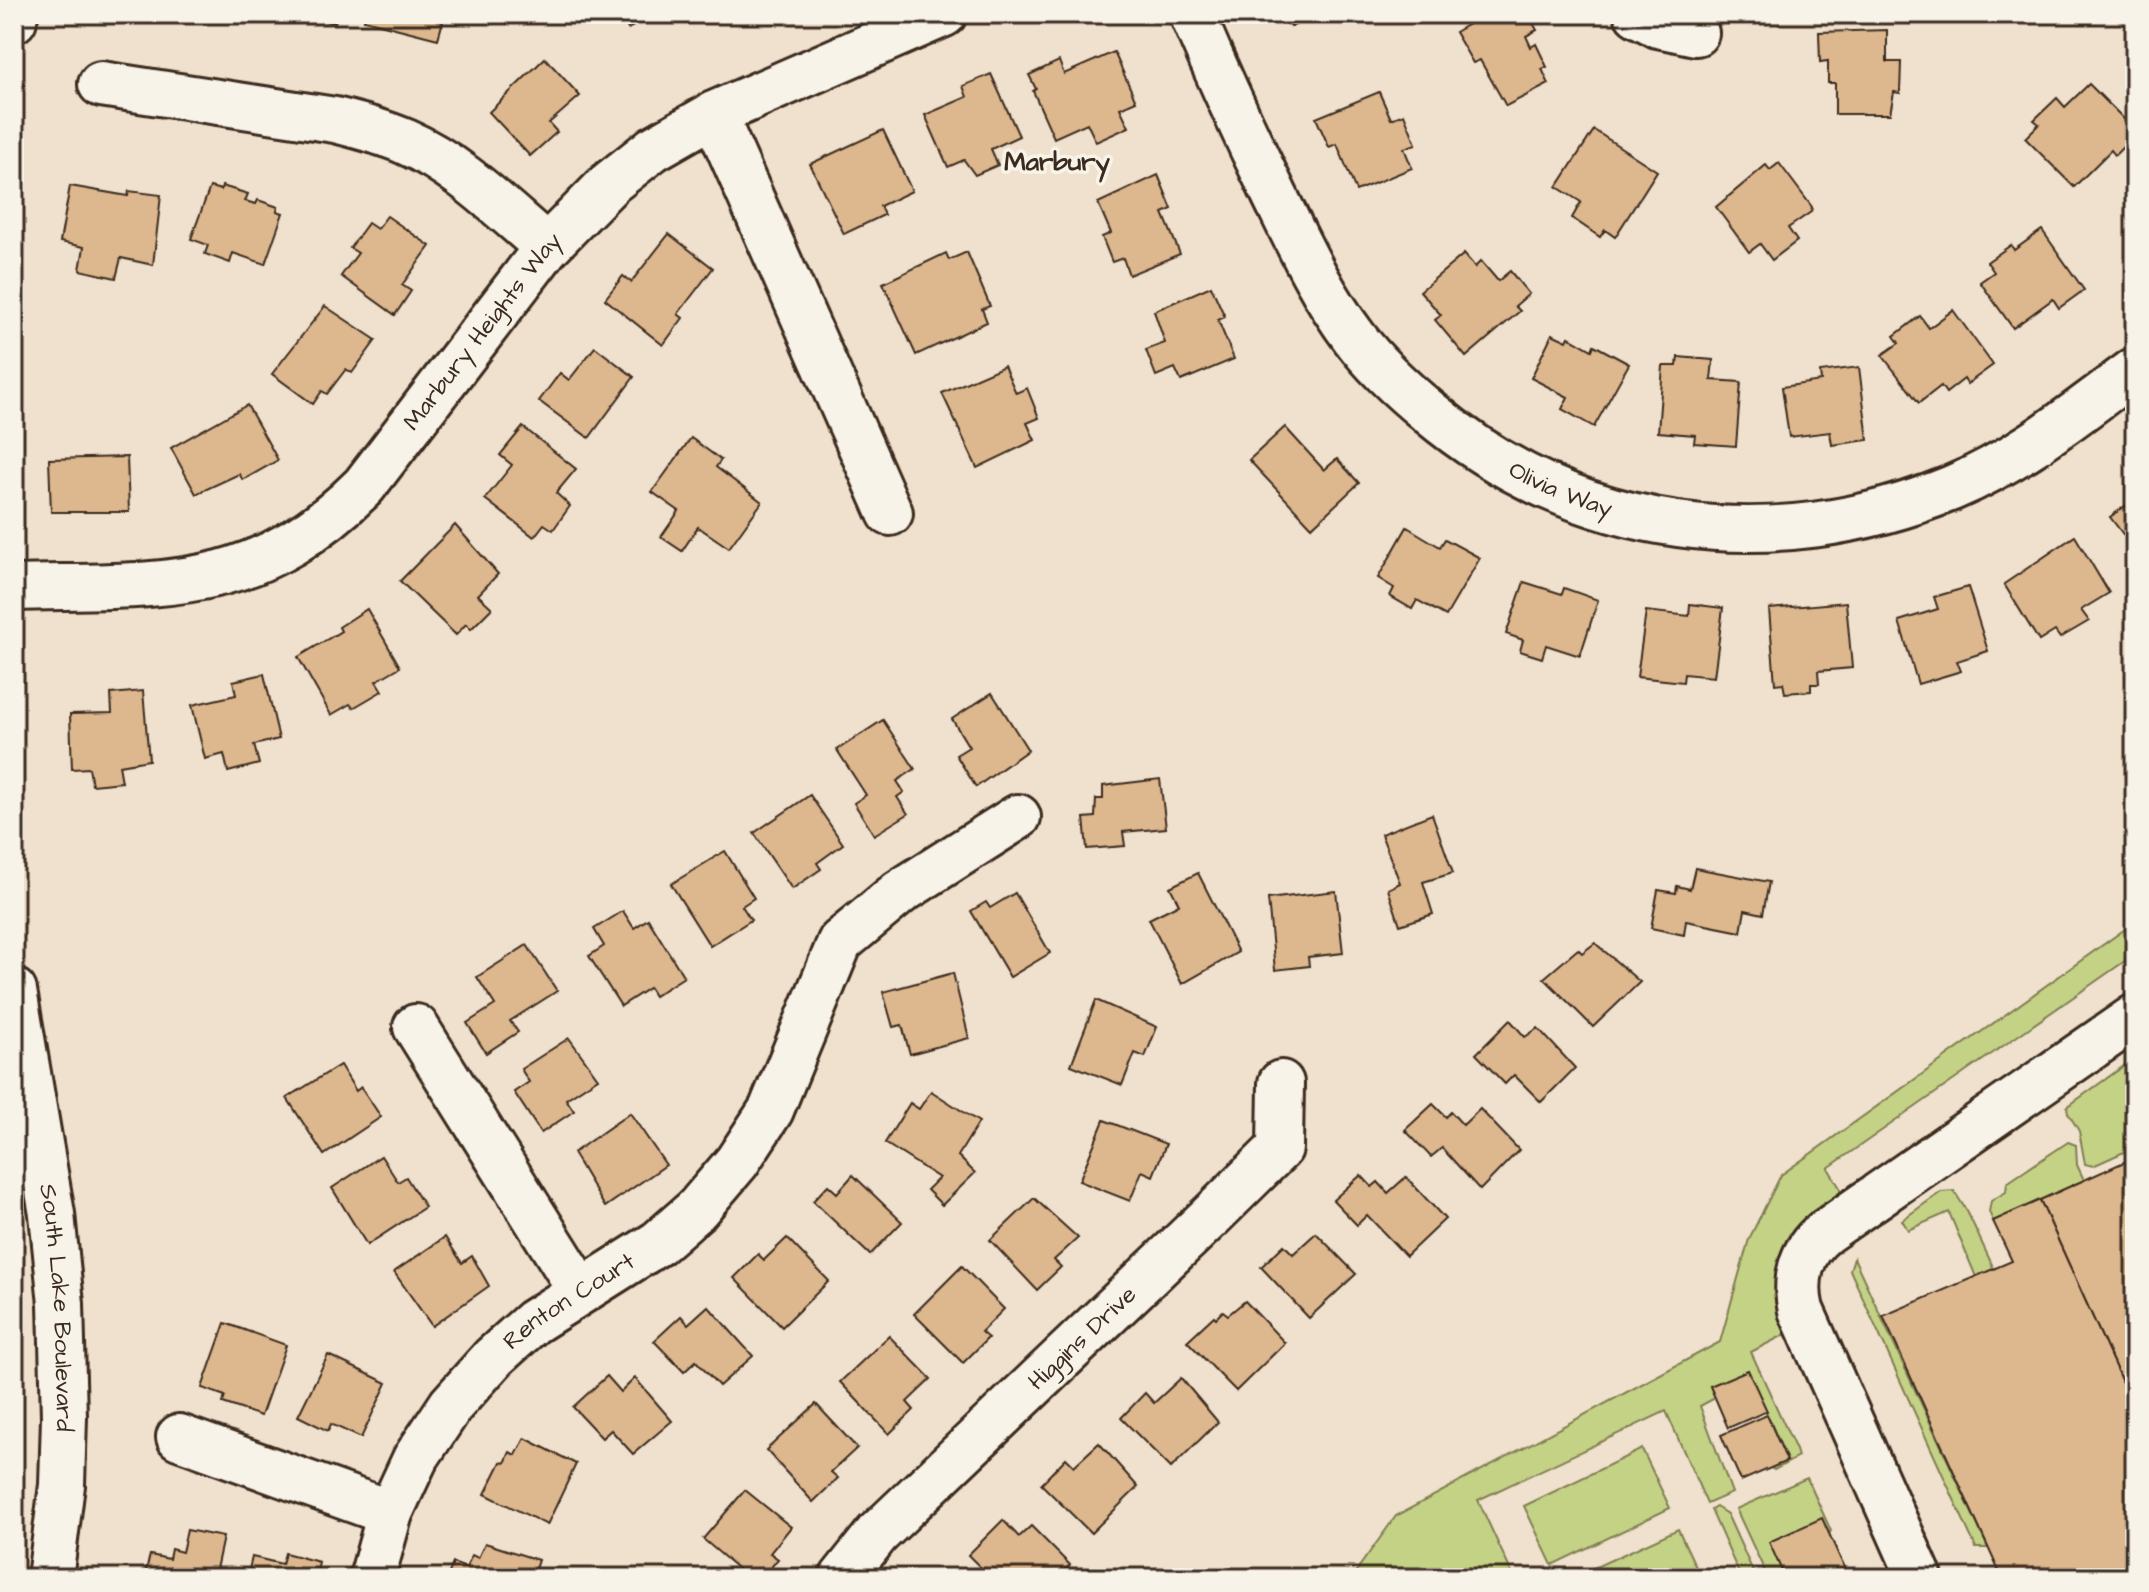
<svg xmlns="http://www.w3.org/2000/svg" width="2149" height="1592" viewBox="0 0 2149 1592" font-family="'Architects Daughter',sans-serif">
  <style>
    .green { fill: #c4d286; stroke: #807e52; stroke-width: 2 }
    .building { fill: #ddb78e; stroke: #3b2a1e; stroke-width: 2 }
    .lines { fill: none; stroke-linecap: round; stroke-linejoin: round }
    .minor-casing { stroke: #3b2a1e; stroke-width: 50 }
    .minor { stroke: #f7f3e8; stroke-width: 44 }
    .labels { text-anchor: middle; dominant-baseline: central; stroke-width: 7; stroke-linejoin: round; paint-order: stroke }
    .street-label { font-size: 24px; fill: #3b2a1e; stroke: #f7f3e8 }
    .neighbourhood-label { font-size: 26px; font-weight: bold; fill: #3b2a1e; stroke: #f7f3e8 }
  </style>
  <rect width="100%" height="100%" fill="#efe1cd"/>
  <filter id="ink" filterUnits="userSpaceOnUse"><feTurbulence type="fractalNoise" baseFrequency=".0125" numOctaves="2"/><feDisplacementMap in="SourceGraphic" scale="16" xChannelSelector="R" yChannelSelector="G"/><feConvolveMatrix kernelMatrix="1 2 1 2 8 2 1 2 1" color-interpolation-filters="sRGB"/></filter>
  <g filter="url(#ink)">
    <!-- green -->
    <g class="green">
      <path d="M 2135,922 L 2135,954 L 1828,1168 L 1840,1188 L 1840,1193 C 1831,1202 1819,1208 1809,1216 C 1771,1248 1769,1287 1787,1330 L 1786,1334 L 1751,1352 L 1796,1450 L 1798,1457 L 1774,1470 L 1771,1468 L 1787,1460 L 1748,1370 L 1710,1386 L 1715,1398 L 1700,1406 L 1732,1493 L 1707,1504 L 1666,1411 L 1478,1500 L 1514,1578 L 1351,1578 L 1396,1516 L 1720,1342 L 1749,1239 L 1781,1175 Z"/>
      <path d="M 2135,1058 L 2135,1147 L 2093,1166 L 2085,1164 L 2079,1131 L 2068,1113 L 2067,1107 Z"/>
      <path d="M 2068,1142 L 2076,1145 L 2077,1165 L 2084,1180 L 1993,1221 L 1989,1212 L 1991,1201 L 2006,1192 L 2007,1183 Z"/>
      <path d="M 1954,1191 L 1968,1213 L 1994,1269 L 1976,1277 L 1949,1212 L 1908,1230 L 1902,1220 L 1941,1192 Z"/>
      <path d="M 1854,1258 L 1988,1548 L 1976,1548 L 1850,1270 Z"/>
      <path d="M 1642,1449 L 1670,1508 L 1552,1565 L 1524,1506 Z"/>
      <path d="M 1807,1478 L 1831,1531 L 1829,1534 L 1822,1519 L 1785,1578 L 1768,1578 L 1736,1509 Z"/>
      <path d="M 1716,1507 L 1727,1514 L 1756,1578 L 1741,1578 L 1711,1510 Z"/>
      <path d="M 1678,1529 L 1701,1578 L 1572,1578 Z"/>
    </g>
    <!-- building -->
    <g class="building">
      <path d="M 288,14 L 337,14 L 335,23 Z"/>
      <path d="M 366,14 L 445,14 L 438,39 L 364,20 Z"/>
      <path d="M 619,14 L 655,14 L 628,29 Z"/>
      <path d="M 1285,14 L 1318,14 L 1291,27 Z"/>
      <path d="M 1486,14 L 1528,14 L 1537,30 L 1526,36 L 1531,47 L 1536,44 L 1547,67 L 1542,69 L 1549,84 L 1506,106 L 1480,60 L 1473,63 L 1455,32 Z"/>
      <path d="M 1887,30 L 1887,62 L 1901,62 L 1900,93 L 1894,92 L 1890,114 L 1835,114 L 1835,83 L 1828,83 L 1828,61 L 1820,62 L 1819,32 Z"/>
      <path d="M 1114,52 L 1136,101 L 1120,108 L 1129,127 L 1096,142 L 1087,123 L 1054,138 L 1033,91 L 1036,89 L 1029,75 L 1059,61 L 1064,74 Z"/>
      <path d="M 545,58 L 580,96 L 549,123 L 557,132 L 530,156 L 489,112 Z"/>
      <path d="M 991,74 L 1019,136 L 991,149 L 998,165 L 975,175 L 964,160 L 948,167 L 925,115 L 967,97 L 963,86 Z"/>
      <path d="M 2089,84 L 2135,130 L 2135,135 L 2115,155 L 2111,150 L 2074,187 L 2025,138 L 2039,124 L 2034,120 L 2057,98 L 2065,107 Z"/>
      <path d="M 1379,92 L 1391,119 L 1404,114 L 1416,144 L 1404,148 L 1412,168 L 1356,191 L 1337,144 L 1329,147 L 1316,118 Z"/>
      <path d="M 883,130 L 912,191 L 880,206 L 884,215 L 844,234 L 810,164 Z"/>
      <path d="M 1594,130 L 1657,171 L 1615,237 L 1605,230 L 1600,237 L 1572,218 L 1581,202 L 1557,187 Z"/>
      <path d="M 1779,163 L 1812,207 L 1811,212 L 1788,228 L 1797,241 L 1772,260 L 1760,244 L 1749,252 L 1716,207 L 1766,165 L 1770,170 Z"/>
      <path d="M 1158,175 L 1172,209 L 1163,213 L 1180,254 L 1129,275 L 1123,258 L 1112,262 L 1102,237 L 1111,233 L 1098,203 Z"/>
      <path d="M 70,186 L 128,196 L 129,191 L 161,195 L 153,265 L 121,258 L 116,278 L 80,270 L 84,247 L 60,242 Z"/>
      <path d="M 222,186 L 248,194 L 245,201 L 256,204 L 258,200 L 278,207 L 277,211 L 283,213 L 265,264 L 233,253 L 230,263 L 205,254 L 208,245 L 191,239 L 210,187 L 221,190 Z"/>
      <path d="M 387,216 L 430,246 L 402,285 L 411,291 L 395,315 L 341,276 L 358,253 L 350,248 L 368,223 L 377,229 Z"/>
      <path d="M 2042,230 L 2084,290 L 2059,308 L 2053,299 L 2013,328 L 1980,282 L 1994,272 L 1987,262 L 2011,245 L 2014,250 Z"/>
      <path d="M 669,234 L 713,268 L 678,314 L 683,318 L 663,345 L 605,299 L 623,276 L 631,282 Z"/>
      <path d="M 967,252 L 990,306 L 982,309 L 987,322 L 916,355 L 883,283 L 946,253 L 949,260 Z"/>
      <path d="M 1464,254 L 1475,267 L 1481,261 L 1498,281 L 1510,271 L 1529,294 L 1515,306 L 1520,311 L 1466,357 L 1435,320 L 1441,315 L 1420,291 Z"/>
      <path d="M 1211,286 L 1225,317 L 1218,320 L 1234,359 L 1181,381 L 1175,368 L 1156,376 L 1146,350 L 1165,343 L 1154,311 Z"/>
      <path d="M 325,306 L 376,340 L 352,373 L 346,369 L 327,394 L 322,391 L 313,404 L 272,374 Z"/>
      <path d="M 1953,310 L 1993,365 L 1967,384 L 1964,379 L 1946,393 L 1941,386 L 1919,403 L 1882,355 L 1899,343 L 1894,336 L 1920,316 L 1929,328 Z"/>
      <path d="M 1552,334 L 1567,341 L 1569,337 L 1592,350 L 1594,345 L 1629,364 L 1594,427 L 1562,409 L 1568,397 L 1531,378 Z"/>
      <path d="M 595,347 L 634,377 L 589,438 L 539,401 L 560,373 L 569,380 Z"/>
      <path d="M 1678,357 L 1713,360 L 1711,380 L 1741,382 L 1736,446 L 1694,443 L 1695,435 L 1658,432 L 1663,366 L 1677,366 Z"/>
      <path d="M 1004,366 L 1016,393 L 1027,388 L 1039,418 L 1027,423 L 1035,440 L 977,468 L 942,393 Z"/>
      <path d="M 1859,367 L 1868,440 L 1832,445 L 1830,432 L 1789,437 L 1782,387 L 1821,381 L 1820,372 Z"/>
      <path d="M 247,405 L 278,460 L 243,480 L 239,474 L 196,494 L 171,448 Z"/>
      <path d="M 523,427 L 576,469 L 556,493 L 570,506 L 553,530 L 544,524 L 534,537 L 485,499 L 512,465 L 500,455 Z"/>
      <path d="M 1285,427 L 1324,470 L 1337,459 L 1359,483 L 1312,527 L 1249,460 Z"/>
      <path d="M 691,438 L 721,460 L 716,467 L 762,502 L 729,548 L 698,527 L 682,551 L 661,537 L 679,511 L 652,492 Z"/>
      <path d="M 127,457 L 129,512 L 51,512 L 49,459 Z"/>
      <path d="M 2135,499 L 2135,550 L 2110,517 Z"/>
      <path d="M 455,525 L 498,574 L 478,595 L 492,608 L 471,629 L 466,624 L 456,635 L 400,581 Z"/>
      <path d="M 1407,527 L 1440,547 L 1445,539 L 1480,558 L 1446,616 L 1417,600 L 1412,609 L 1390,596 L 1394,588 L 1378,578 Z"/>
      <path d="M 2075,536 L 2109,593 L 2081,610 L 2089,621 L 2060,638 L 2055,631 L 2039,641 L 2004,584 Z"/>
      <path d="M 1524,582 L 1562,594 L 1564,588 L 1598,600 L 1580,656 L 1546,645 L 1542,658 L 1520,651 L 1523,640 L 1506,634 Z"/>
      <path d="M 1968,587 L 1988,651 L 1957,661 L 1961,671 L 1918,684 L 1899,621 L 1938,609 L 1934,597 Z"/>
      <path d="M 1846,602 L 1852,668 L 1818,671 L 1819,684 L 1811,684 L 1811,691 L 1785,693 L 1783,683 L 1775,684 L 1769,609 Z"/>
      <path d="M 1690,604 L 1723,608 L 1714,677 L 1684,674 L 1683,682 L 1637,677 L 1646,611 L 1689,616 Z"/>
      <path d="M 367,609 L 400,667 L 376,681 L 382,691 L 353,708 L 350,704 L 331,715 L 298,657 L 341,631 L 339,627 Z"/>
      <path d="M 264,674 L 279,739 L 254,745 L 259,764 L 228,772 L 224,754 L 205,759 L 192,705 L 236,695 L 233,681 Z"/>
      <path d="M 143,691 L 149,760 L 119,765 L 122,782 L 92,785 L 89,768 L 72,769 L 70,714 L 112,713 L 111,694 Z"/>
      <path d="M 992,693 L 1028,750 L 976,787 L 956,755 L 969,747 L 952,719 Z"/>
      <path d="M 883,720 L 915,769 L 897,781 L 904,792 L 897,797 L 908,814 L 874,835 L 854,803 L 866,795 L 837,750 Z"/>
      <path d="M 1160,779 L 1166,828 L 1123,832 L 1125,846 L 1087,849 L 1084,818 L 1095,817 L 1096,799 L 1103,799 L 1103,786 Z"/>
      <path d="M 810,795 L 843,844 L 817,863 L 821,869 L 792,889 L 754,833 Z"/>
      <path d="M 1432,814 L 1453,873 L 1423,882 L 1433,914 L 1400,925 L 1388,889 L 1400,883 L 1381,834 Z"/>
      <path d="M 725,851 L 754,898 L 742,906 L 751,920 L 710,946 L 671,884 Z"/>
      <path d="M 1695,868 L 1769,882 L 1763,914 L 1745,910 L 1741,932 L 1686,921 L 1684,935 L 1651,928 L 1658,890 L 1676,893 L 1677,886 L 1690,889 Z"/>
      <path d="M 1198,873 L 1238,952 L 1182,984 L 1149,919 L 1179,904 L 1170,887 Z"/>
      <path d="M 1336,891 L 1343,953 L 1308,957 L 1309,966 L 1275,970 L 1268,899 Z"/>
      <path d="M 1015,893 L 1050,953 L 1010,977 L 971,911 L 986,902 L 990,908 Z"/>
      <path d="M 623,911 L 634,928 L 648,919 L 684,977 L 654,996 L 649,988 L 621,1006 L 589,956 L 604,946 L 594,929 Z"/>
      <path d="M 1595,943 L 1640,982 L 1593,1027 L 1544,978 L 1578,949 L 1582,953 Z"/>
      <path d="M 527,945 L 557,991 L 510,1021 L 518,1032 L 486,1053 L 467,1023 L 495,1005 L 477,977 Z"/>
      <path d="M 953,973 L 969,1038 L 910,1054 L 902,1025 L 893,1027 L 883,992 Z"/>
      <path d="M 1096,1000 L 1157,1027 L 1145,1057 L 1135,1053 L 1122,1085 L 1071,1065 Z"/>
      <path d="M 1510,1020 L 1525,1037 L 1538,1028 L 1575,1068 L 1541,1102 L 1514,1075 L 1505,1084 L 1476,1054 Z"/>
      <path d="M 569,1038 L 598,1078 L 566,1099 L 574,1111 L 541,1133 L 514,1092 L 529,1082 L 521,1069 Z"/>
      <path d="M 340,1065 L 356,1091 L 361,1087 L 381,1117 L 324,1155 L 287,1098 Z"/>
      <path d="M 931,1091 L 979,1122 L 958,1156 L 975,1173 L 942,1205 L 927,1190 L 939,1178 L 885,1143 L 910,1103 L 919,1109 Z"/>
      <path d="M 1433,1104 L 1446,1117 L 1451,1112 L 1463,1125 L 1480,1109 L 1519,1150 L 1480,1190 L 1442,1148 L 1431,1157 L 1405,1130 Z"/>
      <path d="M 630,1113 L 666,1165 L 605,1207 L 573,1153 Z"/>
      <path d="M 1104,1120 L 1166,1144 L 1153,1176 L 1142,1171 L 1130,1201 L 1079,1181 Z"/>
      <path d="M 381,1156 L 398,1182 L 406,1177 L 425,1207 L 367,1245 L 332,1188 Z"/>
      <path d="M 2135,1157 L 2135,1411 L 2040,1200 Z"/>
      <path d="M 853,1175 L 902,1222 L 870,1255 L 813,1201 L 828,1185 L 837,1193 Z"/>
      <path d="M 1361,1175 L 1372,1187 L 1378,1182 L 1388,1193 L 1406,1177 L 1445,1219 L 1406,1256 L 1367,1215 L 1357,1225 L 1333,1200 Z"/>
      <path d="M 1034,1198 L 1078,1238 L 1054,1260 L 1061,1267 L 1037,1290 L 990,1240 Z"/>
      <path d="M 2040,1200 L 2135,1411 L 2135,1578 L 2002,1578 L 1883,1316 L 2012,1261 L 1993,1221 Z"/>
      <path d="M 1316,1233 L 1356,1274 L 1309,1318 L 1261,1267 L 1284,1245 L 1293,1254 Z"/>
      <path d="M 445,1237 L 462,1263 L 472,1256 L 489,1286 L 432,1326 L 394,1272 Z"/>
      <path d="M 787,1238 L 829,1281 L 782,1327 L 734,1278 L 758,1254 L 764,1260 Z"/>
      <path d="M 962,1266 L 1004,1309 L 981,1332 L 988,1338 L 963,1363 L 914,1314 Z"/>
      <path d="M 1245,1301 L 1285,1343 L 1236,1391 L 1187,1341 L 1214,1316 L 1216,1318 L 1223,1311 L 1228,1315 Z"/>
      <path d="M 708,1306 L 753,1356 L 719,1386 L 696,1361 L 684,1372 L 654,1341 L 681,1316 L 688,1324 Z"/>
      <path d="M 225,1323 L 286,1345 L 261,1416 L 223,1403 L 225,1396 L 202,1388 Z"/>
      <path d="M 889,1336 L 931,1379 L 907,1402 L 914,1410 L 889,1434 L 840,1382 Z"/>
      <path d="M 328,1355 L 387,1383 L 361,1438 L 331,1424 L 328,1431 L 298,1416 Z"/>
      <path d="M 1748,1370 L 1767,1411 L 1728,1428 L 1710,1386 Z"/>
      <path d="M 607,1376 L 621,1392 L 635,1378 L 672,1421 L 633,1454 L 611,1430 L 602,1438 L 573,1407 Z"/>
      <path d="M 1181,1378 L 1218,1422 L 1171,1468 L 1121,1418 L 1145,1393 L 1154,1403 Z"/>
      <path d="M 816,1404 L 857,1448 L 831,1472 L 838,1478 L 813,1502 L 766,1450 Z"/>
      <path d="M 1767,1415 L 1787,1461 L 1741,1481 L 1721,1435 Z"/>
      <path d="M 525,1438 L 576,1464 L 547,1525 L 485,1494 L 501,1462 L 505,1463 L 510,1452 L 516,1455 Z"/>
      <path d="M 1099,1443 L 1138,1487 L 1091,1533 L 1041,1484 L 1066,1458 L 1074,1466 Z"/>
      <path d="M 745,1490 L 791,1527 L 770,1553 L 778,1559 L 762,1578 L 749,1578 L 703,1539 Z"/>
      <path d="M 1822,1518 L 1849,1578 L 1785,1578 L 1769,1542 Z"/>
      <path d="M 1003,1520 L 1019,1537 L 1031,1526 L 1070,1565 L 1057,1578 L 1013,1578 L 1009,1574 L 1005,1578 L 991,1578 L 968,1555 Z"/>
      <path d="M 187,1530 L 223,1537 L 215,1574 L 202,1571 L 201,1578 L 144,1578 L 150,1555 L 169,1559 L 171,1549 L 182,1552 Z"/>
      <path d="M 485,1543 L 538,1560 L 532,1578 L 447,1578 L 453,1563 L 466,1568 L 472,1555 L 478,1558 Z"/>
      <path d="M 285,1553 L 319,1562 L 316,1578 L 247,1578 L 252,1557 L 282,1564 Z"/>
    </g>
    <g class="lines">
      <!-- minor casing -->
      <g class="minor-casing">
        <g id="minor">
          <path id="s1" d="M 1192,14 C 1218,75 1246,136 1275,196 C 1299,245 1321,293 1354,337 C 1375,365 1402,390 1429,412 C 1578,537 1773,561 1952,488 C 2020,460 2076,413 2135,370"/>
          <path d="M 1637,14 L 1658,25 L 1696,33"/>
          <path d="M 14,20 L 15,14"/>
          <path d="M 101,84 L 335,120 C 359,126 383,132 406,142 C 459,165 503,210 547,247"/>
          <path d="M 714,114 L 890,513"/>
          <path id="s2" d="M 14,588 C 159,584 253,597 364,486 L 547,247 L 610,183 L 653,149 L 714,114 L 944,14"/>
          <path id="s3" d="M 14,991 L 52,1214 L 61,1304 L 64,1417 L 62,1485 L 50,1578"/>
          <path d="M 416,1027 L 581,1291"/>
          <path d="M 179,1437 L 390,1513"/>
          <path id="s4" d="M 372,1578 L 390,1513 L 415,1459 L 451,1405 L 494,1357 L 533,1322 L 658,1243 L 697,1209 L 737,1162 L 771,1110 L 840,942 L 900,892 L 1018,817"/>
          <path id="s5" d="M 842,1578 L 877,1534 L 1212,1215 L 1280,1148 L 1281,1083"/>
          <path d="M 1920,1578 L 1801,1310 C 1794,1281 1800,1251 1825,1232 L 2135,1017"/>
        </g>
      </g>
      <!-- minor -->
      <use href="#minor" class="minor"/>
    </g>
  </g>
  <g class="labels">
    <!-- street labels -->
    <g class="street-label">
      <text stroke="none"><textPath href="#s2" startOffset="572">Marbury Heights Way</textPath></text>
      <text stroke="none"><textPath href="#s1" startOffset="622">Olivia Way</textPath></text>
      <text stroke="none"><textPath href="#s4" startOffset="350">Renton Court</textPath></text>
      <text stroke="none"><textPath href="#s3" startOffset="320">South Lake Boulevard</textPath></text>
      <text stroke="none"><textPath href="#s5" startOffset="340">Higgins Drive</textPath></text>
    </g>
    <!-- neighbourhood labels -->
    <g class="neighbourhood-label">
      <text x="1057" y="162">Marbury</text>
    </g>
  </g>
  <!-- margin -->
  <rect width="2149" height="1592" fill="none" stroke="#f7f3e8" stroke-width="48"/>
  <rect x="24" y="24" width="2101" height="1544" fill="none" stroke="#3b2a1e" stroke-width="3" filter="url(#ink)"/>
</svg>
